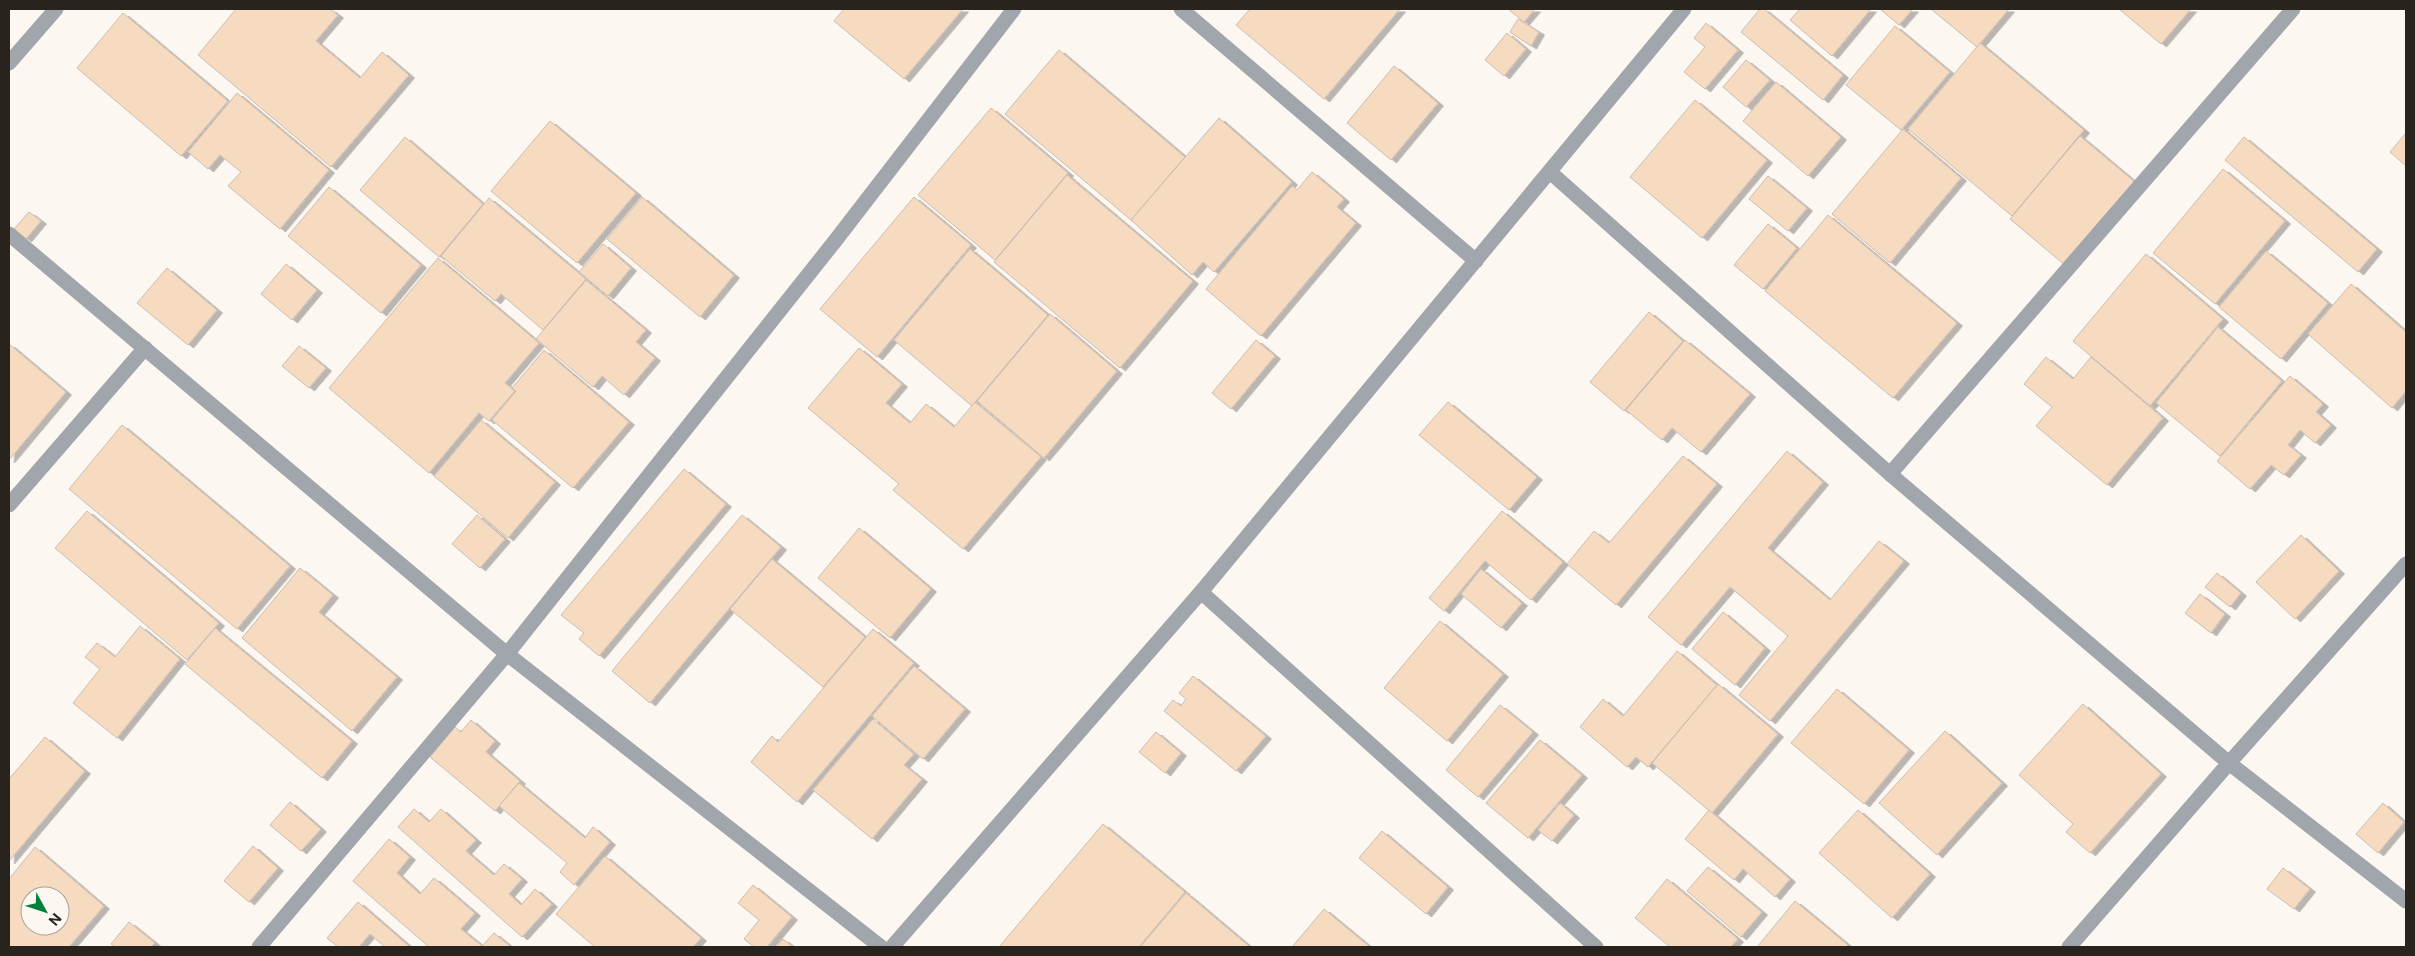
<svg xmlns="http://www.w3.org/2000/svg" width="2415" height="956" viewBox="0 0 2415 956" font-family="'Public Sans',sans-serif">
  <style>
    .building { fill: #f7dbc1; stroke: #cbbcae; fill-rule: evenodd; filter: url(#shadow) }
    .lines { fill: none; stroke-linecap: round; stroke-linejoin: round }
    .street { stroke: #a0a6ac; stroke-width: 15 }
  </style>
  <defs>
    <filter id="shadow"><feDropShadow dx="5.5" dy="3" stdDeviation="0" flood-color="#0004"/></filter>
  </defs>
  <rect width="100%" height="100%" fill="#fdf7f1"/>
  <!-- building -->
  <g class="building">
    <path d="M 236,9 L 330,9 L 338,15 L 316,41 L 360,78 L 382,52 L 409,75 L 331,167 L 198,55 Z"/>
    <path d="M 844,9 L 963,9 L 904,79 L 834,21 Z"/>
    <path d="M 1250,9 L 1400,9 L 1324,99 L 1236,25 Z"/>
    <path d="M 1508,9 L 1535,9 L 1524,22 Z"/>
    <path d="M 1760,9 L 1764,9 L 1843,75 L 1823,100 L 1741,32 Z"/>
    <path d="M 1800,9 L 1871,9 L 1832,56 L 1790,20 Z"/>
    <path d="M 1880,9 L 1913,9 L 1899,25 Z"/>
    <path d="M 1931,9 L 2009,9 L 1977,47 Z"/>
    <path d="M 2119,9 L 2191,9 L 2161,44 Z"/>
    <path d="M 123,13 L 228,101 L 181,156 L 77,68 Z"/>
    <path d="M 1518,19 L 1539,32 L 1531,46 L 1510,32 Z"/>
    <path d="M 1706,23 L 1738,50 L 1705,89 L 1684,72 L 1705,47 L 1694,38 Z"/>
    <path d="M 1895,26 L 1950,72 L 1901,130 L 1846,85 Z"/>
    <path d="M 1507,33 L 1526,49 L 1504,76 L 1485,60 Z"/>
    <path d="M 1980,43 L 2084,130 L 2012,216 L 1908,129 Z"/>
    <path d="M 1059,50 L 1185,157 L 1131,220 L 1005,114 Z"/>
    <path d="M 1746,60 L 1770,80 L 1746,107 L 1723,87 Z"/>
    <path d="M 1394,66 L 1438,103 L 1391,160 L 1347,123 Z"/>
    <path d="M 1776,82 L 1841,137 L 1808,176 L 1743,121 Z"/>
    <path d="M 237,93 L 329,170 L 280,229 L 228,186 L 241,172 L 220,155 L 208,169 L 188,152 Z"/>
    <path d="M 1695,100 L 1767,160 L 1702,238 L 1630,177 Z"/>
    <path d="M 991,108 L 1068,173 L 995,260 L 918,195 Z"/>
    <path d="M 1219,118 L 1292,182 L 1214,272 L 1203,262 L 1192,275 L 1131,220 Z"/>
    <path d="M 550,121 L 636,193 L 577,263 L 491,191 Z"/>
    <path d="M 1903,129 L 1961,178 L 1890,263 L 1832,214 Z"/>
    <path d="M 2406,133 L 2406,166 L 2390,152 Z"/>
    <path d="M 2080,136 L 2136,183 L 2066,266 L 2010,219 Z"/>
    <path d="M 405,137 L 483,204 L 439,257 L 360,190 Z"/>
    <path d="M 2244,137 L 2377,249 L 2358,272 L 2225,160 Z"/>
    <path d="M 2223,169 L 2285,221 L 2215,304 L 2153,253 Z"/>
    <path d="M 1312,172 L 1344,199 L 1337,207 L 1356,223 L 1261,336 L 1206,289 L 1292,186 L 1297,190 Z"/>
    <path d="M 1067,175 L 1193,281 L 1120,368 L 994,262 Z"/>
    <path d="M 1768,176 L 1807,208 L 1788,231 L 1749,199 Z"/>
    <path d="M 329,187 L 421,265 L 381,313 L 288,236 Z"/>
    <path d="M 642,197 L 734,275 L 700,317 L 607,239 Z"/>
    <path d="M 914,197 L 971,245 L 877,357 L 820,309 Z"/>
    <path d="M 489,198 L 586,279 L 543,330 L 501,294 L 495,301 L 441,256 Z"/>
    <path d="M 29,212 L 41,221 L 26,239 L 14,229 Z"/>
    <path d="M 1828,215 L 1957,323 L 1893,398 L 1765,291 Z"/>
    <path d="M 1768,224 L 1797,248 L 1763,289 L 1734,265 Z"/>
    <path d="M 603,244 L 631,268 L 608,296 L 579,272 Z"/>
    <path d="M 970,249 L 1048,315 L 972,406 L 894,340 Z"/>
    <path d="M 2266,251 L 2328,303 L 2281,359 L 2219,307 Z"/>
    <path d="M 2146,254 L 2223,319 L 2150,406 L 2073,341 Z"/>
    <path d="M 438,258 L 539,343 L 505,383 L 515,391 L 489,421 L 479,413 L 429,473 L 329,388 Z"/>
    <path d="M 286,264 L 317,290 L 292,320 L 261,294 Z"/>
    <path d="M 167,268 L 217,310 L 188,345 L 137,303 Z"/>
    <path d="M 586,280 L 646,330 L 636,342 L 655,358 L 624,395 L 602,376 L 593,387 L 536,339 Z"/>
    <path d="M 2351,284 L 2406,332 L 2406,391 L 2392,408 L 2308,334 Z"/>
    <path d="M 1649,312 L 1683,341 L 1624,411 L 1590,382 Z"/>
    <path d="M 1050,314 L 1117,371 L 1044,458 L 977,401 Z"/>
    <path d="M 2218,327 L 2282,381 L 2220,456 L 2156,403 Z"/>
    <path d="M 1256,340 L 1275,356 L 1231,409 L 1212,393 Z"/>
    <path d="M 1685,340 L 1750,394 L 1701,452 L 1672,428 L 1662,440 L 1626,410 Z"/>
    <path d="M 9,344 L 66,392 L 9,460 Z"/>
    <path d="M 299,346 L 326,368 L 309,388 L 282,366 Z"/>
    <path d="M 859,348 L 902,384 L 886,403 L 910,423 L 926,404 L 954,427 L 975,402 L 1041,457 L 963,549 L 893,490 L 899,484 L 808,408 Z"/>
    <path d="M 544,350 L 629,422 L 573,488 L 492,420 L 516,391 L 512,388 Z"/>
    <path d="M 2046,357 L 2073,379 L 2091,357 L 2163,418 L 2107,485 L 2036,426 L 2052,407 L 2024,384 Z"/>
    <path d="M 2290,376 L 2323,404 L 2316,412 L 2331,425 L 2315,443 L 2300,430 L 2288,445 L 2301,455 L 2284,475 L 2271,465 L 2250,489 L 2217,461 Z"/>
    <path d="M 1448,402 L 1537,477 L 1509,510 L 1419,435 Z"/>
    <path d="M 481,420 L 555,482 L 508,538 L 434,476 Z"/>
    <path d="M 122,425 L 290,566 L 237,629 L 69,489 Z"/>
    <path d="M 1787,451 L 1823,482 L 1768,548 L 1830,600 L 1879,541 L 1904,561 L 1770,721 L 1739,695 L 1788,636 L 1730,587 L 1681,645 L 1648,617 Z"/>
    <path d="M 1683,456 L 1717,484 L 1616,605 L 1567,564 L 1594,531 L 1609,543 Z"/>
    <path d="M 684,469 L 726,504 L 599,656 L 579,639 L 584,633 L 561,615 Z"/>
    <path d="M 87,511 L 219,623 L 187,660 L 55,548 Z"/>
    <path d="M 1502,511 L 1563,562 L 1531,600 L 1485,561 L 1444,611 L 1429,598 Z"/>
    <path d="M 477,515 L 505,539 L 480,568 L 452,544 Z"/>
    <path d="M 742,515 L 781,547 L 650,703 L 612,671 Z"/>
    <path d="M 859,528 L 931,589 L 890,638 L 818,578 Z"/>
    <path d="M 2301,535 L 2339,571 L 2295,619 L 2256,582 Z"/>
    <path d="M 772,559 L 865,637 L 823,687 L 730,609 Z"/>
    <path d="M 300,568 L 333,595 L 319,612 L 397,677 L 352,731 L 242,638 Z"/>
    <path d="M 1481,569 L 1522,603 L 1501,628 L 1461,594 Z"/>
    <path d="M 2217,573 L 2241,593 L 2230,607 L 2205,587 Z"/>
    <path d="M 2200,594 L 2225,614 L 2211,633 L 2185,613 Z"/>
    <path d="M 1723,612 L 1765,648 L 1735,685 L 1692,649 Z"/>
    <path d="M 1440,621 L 1503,674 L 1447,741 L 1384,688 Z"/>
    <path d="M 140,626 L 180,659 L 117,738 L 73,703 L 100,669 L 85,657 L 97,643 L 115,657 Z"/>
    <path d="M 215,628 L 352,741 L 322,778 L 185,664 Z"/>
    <path d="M 873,629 L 914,663 L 797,802 L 751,762 L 772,736 L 778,742 Z"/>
    <path d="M 1677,651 L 1717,685 L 1648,767 L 1636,757 L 1627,767 L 1580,727 L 1603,699 L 1623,716 Z"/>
    <path d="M 914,666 L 965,709 L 923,759 L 872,716 Z"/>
    <path d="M 1193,676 L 1266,736 L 1236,771 L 1164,711 L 1173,700 L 1181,706 L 1186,699 L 1179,693 Z"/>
    <path d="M 1718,684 L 1778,734 L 1712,813 L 1652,763 Z"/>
    <path d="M 1837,689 L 1909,750 L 1864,804 L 1791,743 Z"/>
    <path d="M 2083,704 L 2161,774 L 2090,853 L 2066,832 L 2073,824 L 2019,775 Z"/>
    <path d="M 1500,705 L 1533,732 L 1478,797 L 1446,770 Z"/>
    <path d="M 873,719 L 914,754 L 904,765 L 922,779 L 872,839 L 813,790 Z"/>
    <path d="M 471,720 L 495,741 L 486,752 L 520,781 L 495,811 L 430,757 L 455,727 L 461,732 Z"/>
    <path d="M 1945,731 L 2002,783 L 1937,855 L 1879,803 Z"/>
    <path d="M 1156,732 L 1181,753 L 1165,773 L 1139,752 Z"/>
    <path d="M 45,737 L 85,771 L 9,861 L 9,779 Z"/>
    <path d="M 1540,740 L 1582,775 L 1528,838 L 1486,803 Z"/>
    <path d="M 519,783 L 585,838 L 593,827 L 610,842 L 574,885 L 560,872 L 567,863 L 499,806 Z"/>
    <path d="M 290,802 L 321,829 L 301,851 L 270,825 Z"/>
    <path d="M 1560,803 L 1574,815 L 1552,841 L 1538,830 Z"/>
    <path d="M 2383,803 L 2404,822 L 2378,853 L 2356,834 Z"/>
    <path d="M 414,809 L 429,822 L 441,809 L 476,840 L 466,851 L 494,875 L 504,864 L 522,879 L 509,894 L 521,905 L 535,889 L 552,904 L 522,937 L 398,827 Z"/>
    <path d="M 1709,810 L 1790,879 L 1775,897 L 1743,869 L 1734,880 L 1685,839 Z"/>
    <path d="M 1858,810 L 1930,874 L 1892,918 L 1819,853 Z"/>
    <path d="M 1103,824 L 1185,892 L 1139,947 L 999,947 Z"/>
    <path d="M 1382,831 L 1448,887 L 1426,914 L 1359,858 Z"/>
    <path d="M 389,839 L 410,857 L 397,873 L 420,894 L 434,878 L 475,913 L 461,929 L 482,946 L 494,933 L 511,947 L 429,947 L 353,881 Z"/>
    <path d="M 253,846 L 278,868 L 249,902 L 224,881 Z"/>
    <path d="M 35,847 L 104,906 L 69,947 L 9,947 L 9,879 ZM 30,896 L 60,896 L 60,926 L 30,926 Z"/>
    <path d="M 605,856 L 701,938 L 693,947 L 595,947 L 556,914 Z"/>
    <path d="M 1708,867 L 1762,912 L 1741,937 L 1687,891 Z"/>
    <path d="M 2283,868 L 2310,889 L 2294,909 L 2267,889 Z"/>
    <path d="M 1667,879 L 1738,939 L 1731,947 L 1670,947 L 1635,918 Z"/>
    <path d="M 753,885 L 792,917 L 767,947 L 754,947 L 744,939 L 759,920 L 738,903 Z"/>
    <path d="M 1186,893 L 1250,947 L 1140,947 Z"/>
    <path d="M 1795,901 L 1848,945 L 1846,947 L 1757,947 Z"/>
    <path d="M 358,902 L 410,947 L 385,947 L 370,934 L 359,947 L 338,947 L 327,938 Z"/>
    <path d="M 1324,909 L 1370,947 L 1292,947 Z"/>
    <path d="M 129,922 L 155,943 L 151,947 L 115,947 L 111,944 Z"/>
    <path d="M 783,939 L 793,947 L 776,947 Z"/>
  </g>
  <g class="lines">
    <!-- street -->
    <g class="street">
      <path d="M 1181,9 L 1476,261"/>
      <path d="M 9,63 L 56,9"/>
      <path d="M 1550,172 L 1890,474 L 2229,763 L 2406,901"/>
      <path d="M 9,234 L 507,654 L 881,947"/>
      <path d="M 1890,474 L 2293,9"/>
      <path d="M 9,505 L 145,348"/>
      <path d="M 1201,592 L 1596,947"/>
      <path d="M 259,947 L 507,654 L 835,241 L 1014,9"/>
      <path d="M 892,947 L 1201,592 L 1684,9"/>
      <path d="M 2069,947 L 2229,763 L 2406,564"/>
    </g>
  </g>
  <!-- border -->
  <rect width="2415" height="956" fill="none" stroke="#29231e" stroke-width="20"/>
  <!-- north arrow -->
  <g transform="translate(45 911) rotate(130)"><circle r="24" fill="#fdf7f1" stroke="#a8a29d"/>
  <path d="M0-4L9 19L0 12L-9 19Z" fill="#008039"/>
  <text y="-8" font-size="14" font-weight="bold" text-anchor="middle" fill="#29231e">N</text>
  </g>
</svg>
